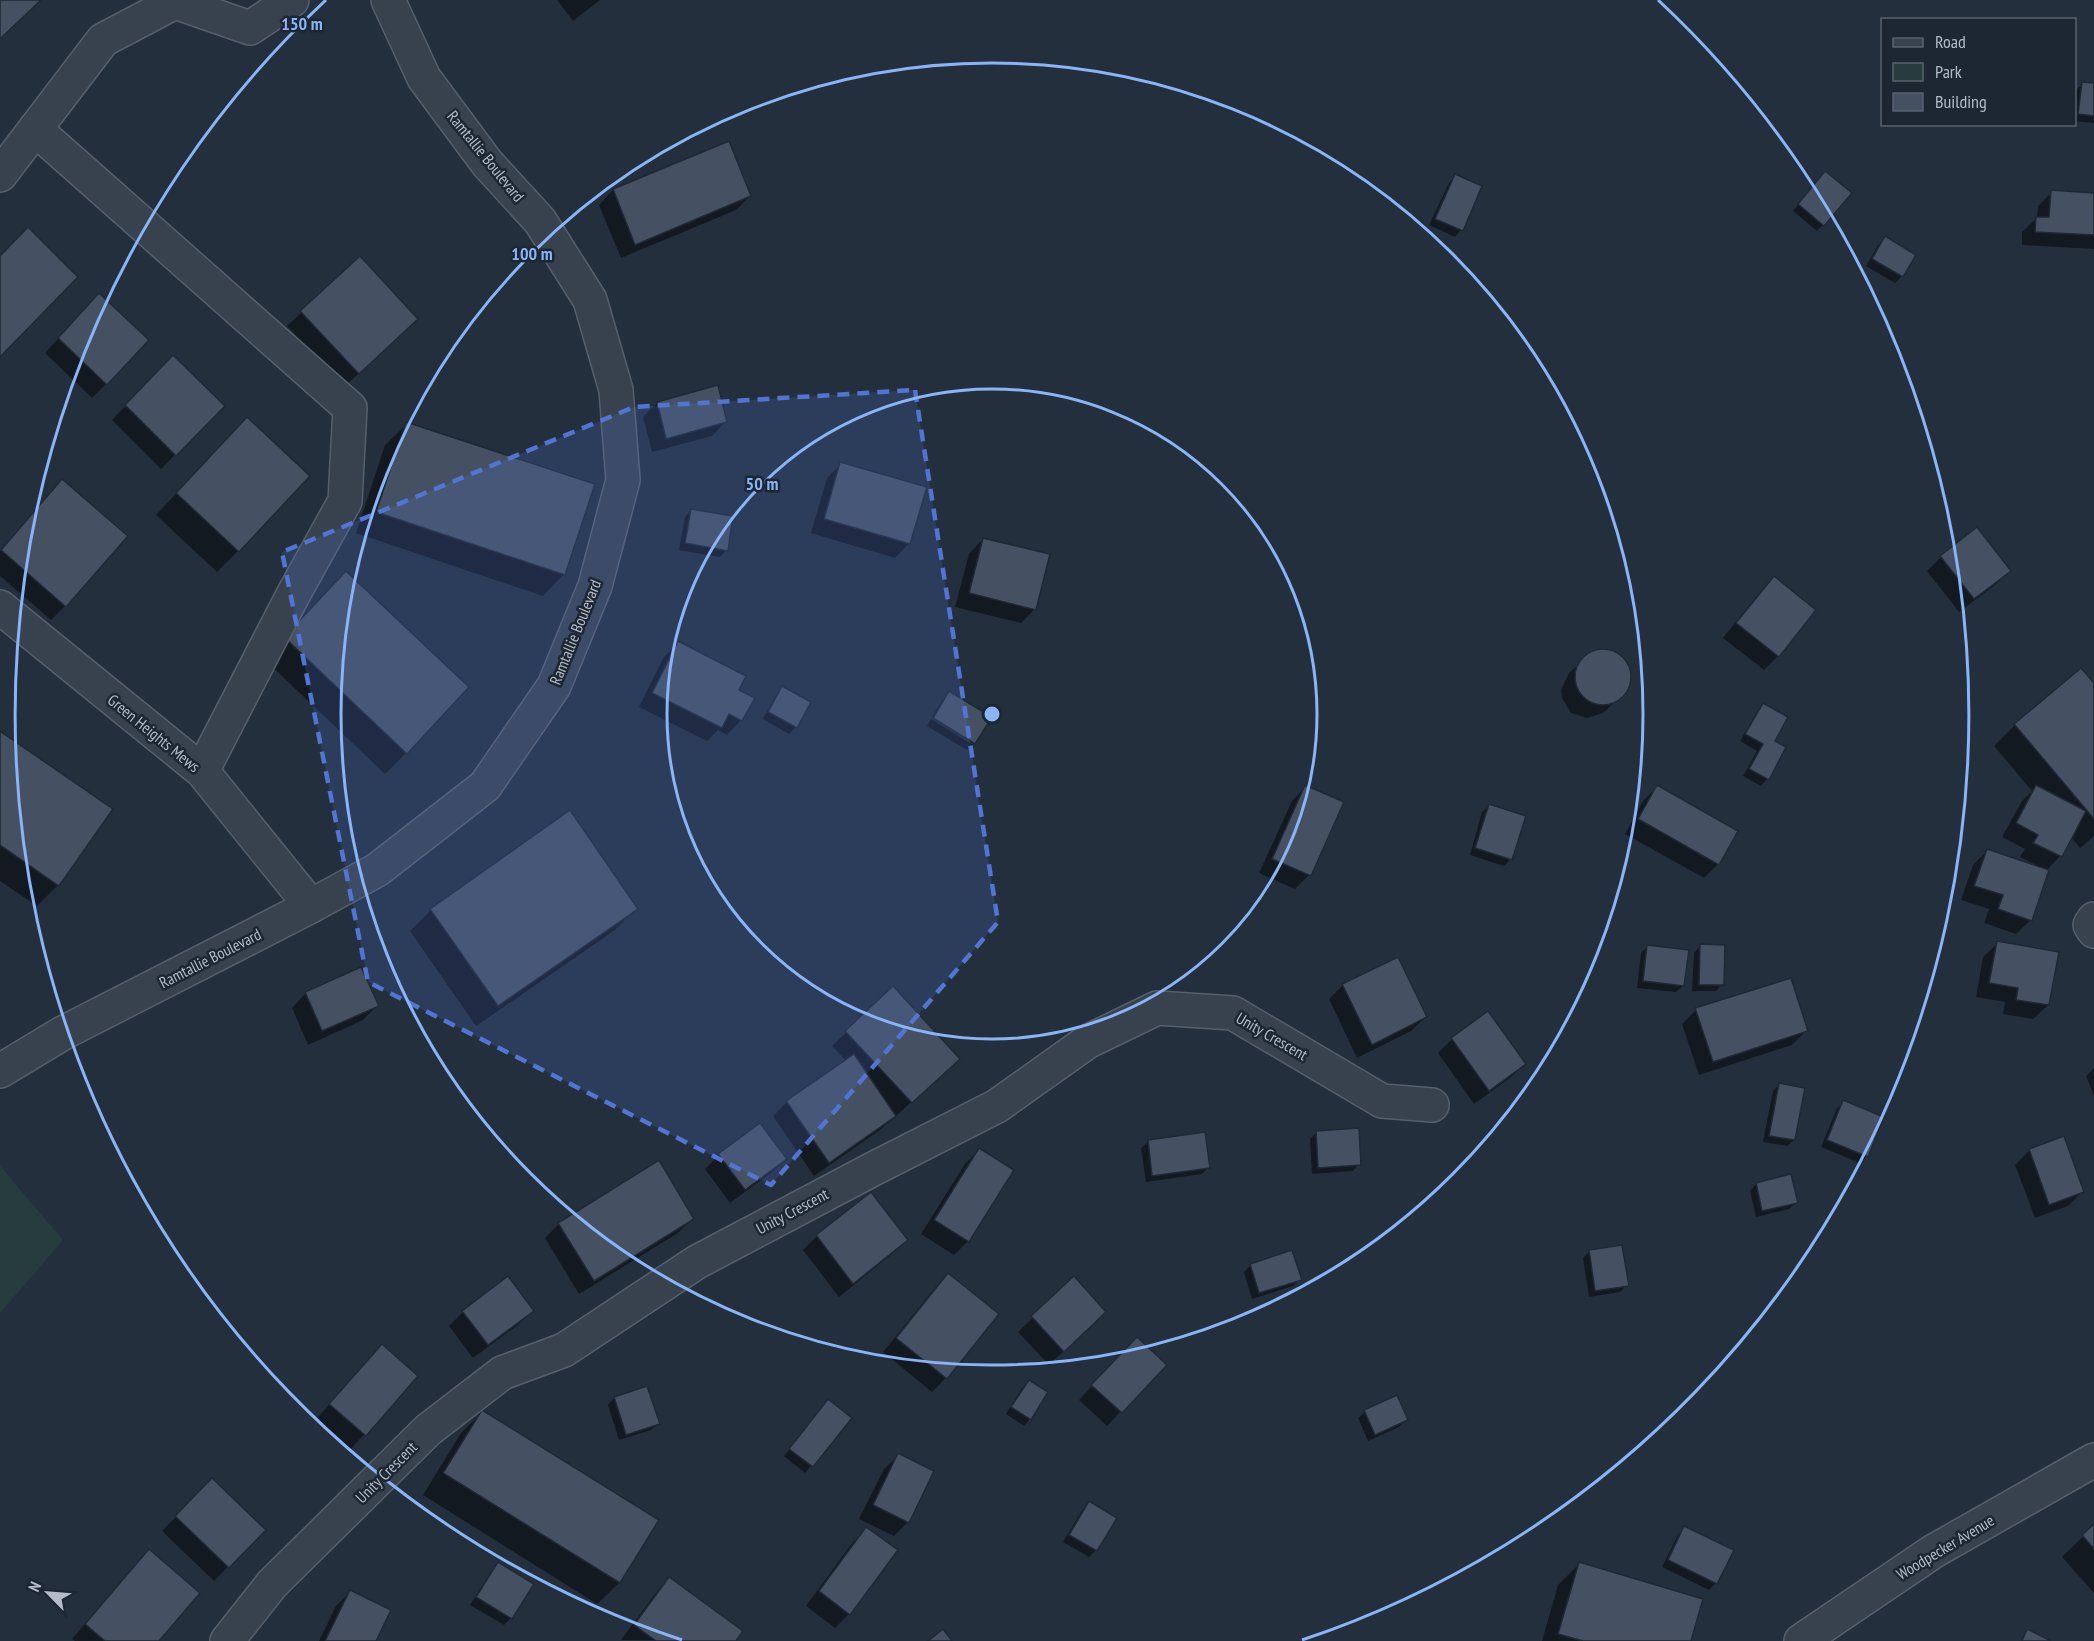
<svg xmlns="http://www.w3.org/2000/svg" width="2094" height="1641" viewBox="0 0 2094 1641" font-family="'PT Sans Narrow',sans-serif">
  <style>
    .green { fill: #263c3f }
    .shadow { fill: #0007 }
    .building { fill: #455162; stroke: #1f2835; stroke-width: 1.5 }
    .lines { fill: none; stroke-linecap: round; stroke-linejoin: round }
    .street-casing { stroke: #565f6c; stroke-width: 36 }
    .street { stroke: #38414e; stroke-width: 33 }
    .marked { fill: #5274d3; fill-opacity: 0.2; stroke: #5274d3; stroke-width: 4.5; stroke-dasharray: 12 8; stroke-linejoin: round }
    .ring { fill: none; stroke: #8ab4f8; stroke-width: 3 }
    .labels { text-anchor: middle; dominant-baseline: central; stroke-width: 5; stroke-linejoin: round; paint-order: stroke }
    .street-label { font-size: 16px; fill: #b4bcc9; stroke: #1d2633 }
    .centre { fill: #8ab4f8; stroke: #1d2633; stroke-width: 3 }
    .ring-label { font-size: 18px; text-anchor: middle; font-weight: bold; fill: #8ab4f8; stroke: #1d2633; stroke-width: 5; stroke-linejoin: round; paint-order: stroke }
  </style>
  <rect width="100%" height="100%" fill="#242f3e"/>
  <!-- green -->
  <path class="green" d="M 0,1166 L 63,1240 L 0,1313 Z"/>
  <!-- shadow -->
  <g class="shadow">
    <path d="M 557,0 L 600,0 L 573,21 Z"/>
    <path d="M 2083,84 L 2094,85 L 2094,123 L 2074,121 L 2076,90 Z"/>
    <path d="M 728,143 L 750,196 L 736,210 L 621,258 L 599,205 L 613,190 Z"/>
    <path d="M 1455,176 L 1461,230 L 1455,237 L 1429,225 L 1449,183 Z"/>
    <path d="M 1819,179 L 1823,225 L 1817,231 L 1793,211 Z"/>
    <path d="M 2052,192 L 2094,195 L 2094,249 L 2022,245 L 2022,232 L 2037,218 L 2038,206 Z"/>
    <path d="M 1885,238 L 1914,255 L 1902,276 L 1895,283 L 1866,266 L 1878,245 Z"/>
    <path d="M 360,258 L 402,333 L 344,387 L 287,326 Z"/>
    <path d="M 85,309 L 106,384 L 92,398 L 45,353 Z"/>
    <path d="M 173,357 L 223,406 L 161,469 L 112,420 Z"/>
    <path d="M 657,403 L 726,421 L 712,436 L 652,452 L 643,417 Z"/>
    <path d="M 407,424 L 564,574 L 543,596 L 356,533 L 385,445 Z"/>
    <path d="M 226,440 L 238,551 L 217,572 L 156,515 Z"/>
    <path d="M 841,464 L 909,543 L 895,558 L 811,533 L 827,478 Z"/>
    <path d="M 62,481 L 65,606 L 51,620 L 0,576 L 0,551 Z"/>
    <path d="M 691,510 L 726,550 L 720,557 L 679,550 L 685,517 Z"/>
    <path d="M 983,539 L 1035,609 L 1021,623 L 955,607 L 969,554 Z"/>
    <path d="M 1941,557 L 2009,571 L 1995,585 L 1959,612 L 1927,571 Z"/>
    <path d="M 1774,578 L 1814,610 L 1778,656 L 1764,670 L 1723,638 L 1760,592 Z"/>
    <path d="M 325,594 L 406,753 L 385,774 L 264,659 Z"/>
    <path d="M 678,643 L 737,690 L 753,698 L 741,720 L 727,735 L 718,730 L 707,741 L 639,707 L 664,657 Z"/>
    <path d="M 1599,651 L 1608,651 L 1623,660 L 1629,675 L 1628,684 L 1618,699 L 1603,713 L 1587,718 L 1571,713 L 1562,698 L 1561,690 L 1569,673 L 1591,653 Z"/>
    <path d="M 2094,686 L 2094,836 L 2080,848 L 2071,837 L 2060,856 L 2046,871 L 2031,920 L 2016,934 L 1984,923 L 1989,909 L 1961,900 L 1973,865 L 1987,851 L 2037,868 L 2038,866 L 2020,857 L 2025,849 L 2002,837 L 2022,801 L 2032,791 L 1994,746 L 2015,725 Z"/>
    <path d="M 782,688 L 796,727 L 789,734 L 763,719 L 776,695 Z"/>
    <path d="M 950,693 L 975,742 L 932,717 L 943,699 Z"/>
    <path d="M 1763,705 L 1773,742 L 1767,779 L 1761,786 L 1743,776 L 1757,751 L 1740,741 L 1757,712 Z"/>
    <path d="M 931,719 L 973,745 L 967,750 L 927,726 Z"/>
    <path d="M 0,733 L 58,885 L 37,906 L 0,881 Z"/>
    <path d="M 1306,786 L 1309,875 L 1295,889 L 1259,873 L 1292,801 Z"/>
    <path d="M 1657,787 L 1718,864 L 1704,878 L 1625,834 L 1643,801 Z"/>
    <path d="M 1489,806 L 1511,859 L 1504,866 L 1470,855 L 1482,812 Z"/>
    <path d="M 636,908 L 615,930 L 476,1026 L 410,931 L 431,910 Z"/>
    <path d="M 1998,943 L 2048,1005 L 2033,1019 L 2003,1014 L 2005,1002 L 1976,997 L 1983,957 Z"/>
    <path d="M 1648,946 L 1683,986 L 1676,992 L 1637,988 L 1641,953 Z"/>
    <path d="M 1700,946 L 1722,984 L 1716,991 L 1692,991 L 1694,953 Z"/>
    <path d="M 1343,985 L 1426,1017 L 1411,1031 L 1357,1058 L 1329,999 Z"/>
    <path d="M 893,988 L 944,1073 L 880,1130 L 814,1176 L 773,1116 L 787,1102 L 846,1061 L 832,1046 Z"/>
    <path d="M 306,993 L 377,1006 L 363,1020 L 308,1045 L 292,1008 Z"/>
    <path d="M 1696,1010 L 1806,1031 L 1792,1045 L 1699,1075 L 1682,1024 Z"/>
    <path d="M 1452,1039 L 1524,1064 L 1510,1078 L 1474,1104 L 1438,1053 Z"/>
    <path d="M 2094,1068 L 2094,1096 L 2086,1076 Z"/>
    <path d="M 1780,1084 L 1794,1140 L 1787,1146 L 1763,1142 L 1773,1091 Z"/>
    <path d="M 1844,1102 L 1867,1156 L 1860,1163 L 1821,1147 L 1837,1108 Z"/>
    <path d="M 1317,1132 L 1359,1164 L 1353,1171 L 1312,1174 L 1310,1139 Z"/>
    <path d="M 1148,1142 L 1209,1167 L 1202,1174 L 1146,1182 L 1141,1148 Z"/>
    <path d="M 979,1150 L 968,1241 L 954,1255 L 921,1234 L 965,1164 Z"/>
    <path d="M 2030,1150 L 2083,1191 L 2068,1206 L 2035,1218 L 2015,1165 Z"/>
    <path d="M 719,1155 L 785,1159 L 771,1173 L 730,1203 L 705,1169 Z"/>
    <path d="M 1756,1184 L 1796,1203 L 1789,1209 L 1756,1217 L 1750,1191 Z"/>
    <path d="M 693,1218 L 678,1233 L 579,1294 L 545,1238 L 559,1224 Z"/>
    <path d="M 817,1236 L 906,1240 L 892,1254 L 839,1297 L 803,1250 Z"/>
    <path d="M 1590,1251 L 1627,1285 L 1620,1292 L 1589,1297 L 1583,1258 Z"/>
    <path d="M 1251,1265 L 1300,1279 L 1293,1286 L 1252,1299 L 1244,1272 Z"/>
    <path d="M 948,1275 L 946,1378 L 932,1392 L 883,1352 L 934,1289 Z"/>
    <path d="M 1074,1279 L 1090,1326 L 1049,1365 L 1018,1332 Z"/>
    <path d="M 532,1311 L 518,1325 L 473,1358 L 449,1326 L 463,1312 Z"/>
    <path d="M 382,1346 L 416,1376 L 351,1449 L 316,1419 Z"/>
    <path d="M 1123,1353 L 1164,1365 L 1107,1426 L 1079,1400 Z"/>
    <path d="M 1029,1382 L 1030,1419 L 1024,1426 L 1006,1414 L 1022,1388 Z"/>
    <path d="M 646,1388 L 658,1424 L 651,1430 L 619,1440 L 608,1405 L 614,1398 Z"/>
    <path d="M 822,1408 L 850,1418 L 805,1473 L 784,1456 Z"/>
    <path d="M 482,1412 L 657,1521 L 619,1583 L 597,1604 L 423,1495 L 461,1433 Z"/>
    <path d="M 1365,1412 L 1406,1420 L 1399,1427 L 1368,1441 L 1358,1418 Z"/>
    <path d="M 899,1455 L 908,1522 L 894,1536 L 859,1519 L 884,1469 Z"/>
    <path d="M 212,1480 L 264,1530 L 214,1581 L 162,1531 Z"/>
    <path d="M 1089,1503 L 1096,1550 L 1089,1557 L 1063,1542 L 1082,1510 Z"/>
    <path d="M 2094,1526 L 2094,1593 L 2062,1557 Z"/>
    <path d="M 1685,1528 L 1716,1583 L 1709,1590 L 1662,1567 L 1678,1535 Z"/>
    <path d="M 866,1529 L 849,1614 L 835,1628 L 806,1606 L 852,1543 Z"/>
    <path d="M 498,1564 L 532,1584 L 510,1619 L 504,1625 L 470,1605 L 492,1570 Z"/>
    <path d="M 1579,1564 L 1689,1641 L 1542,1641 L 1558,1585 Z"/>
    <path d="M 135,1565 L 157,1641 L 75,1641 L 72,1639 Z"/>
    <path d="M 669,1579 L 734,1641 L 621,1640 L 655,1594 Z"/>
    <path d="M 350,1592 L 374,1641 L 319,1641 L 336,1606 Z"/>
  </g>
  <!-- building -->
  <g class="building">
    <path d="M 0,0 L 41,0 L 0,39 Z"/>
    <path d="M 2082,82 L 2094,83 L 2094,116 L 2078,114 Z"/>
    <path d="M 729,141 L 751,196 L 635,245 L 613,189 Z"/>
    <path d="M 1825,171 L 1852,193 L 1824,226 L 1798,204 Z"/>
    <path d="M 1455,174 L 1482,186 L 1463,231 L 1435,219 Z"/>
    <path d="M 2051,190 L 2094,193 L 2094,235 L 2035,232 L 2036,217 L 2049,217 Z"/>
    <path d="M 28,227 L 78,277 L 0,357 L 0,256 Z"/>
    <path d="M 1885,236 L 1916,255 L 1903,277 L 1872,259 Z"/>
    <path d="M 360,256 L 418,319 L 359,374 L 300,311 Z"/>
    <path d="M 99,293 L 149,340 L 107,385 L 58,338 Z"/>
    <path d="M 173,355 L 225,406 L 176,456 L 125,405 Z"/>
    <path d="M 718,385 L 727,422 L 666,439 L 657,402 Z"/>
    <path d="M 247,417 L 310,476 L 239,552 L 176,493 Z"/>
    <path d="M 406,422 L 595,484 L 565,575 L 376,512 Z"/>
    <path d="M 840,462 L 927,487 L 910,544 L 824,519 Z"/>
    <path d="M 62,479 L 128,536 L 66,607 L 1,550 Z"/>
    <path d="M 691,509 L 733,516 L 728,551 L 685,543 Z"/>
    <path d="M 1977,527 L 2011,571 L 1974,599 L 1940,556 Z"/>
    <path d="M 983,538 L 1050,554 L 1036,610 L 969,593 Z"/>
    <path d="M 346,571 L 469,687 L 407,754 L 284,637 Z"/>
    <path d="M 1774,576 L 1816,610 L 1779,657 L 1736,623 Z"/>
    <path d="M 678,641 L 746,676 L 739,690 L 755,698 L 742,721 L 729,714 L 722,728 L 652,693 Z"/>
    <circle cx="1603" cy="677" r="28"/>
    <path d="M 2081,668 L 2094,683 L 2094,819 L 2014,724 Z"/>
    <path d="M 782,686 L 811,702 L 797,728 L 768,712 Z"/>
    <path d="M 949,691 L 992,717 L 975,744 L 933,718 Z"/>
    <path d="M 1763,703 L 1788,717 L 1775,741 L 1786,747 L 1769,780 L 1749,769 L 1763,744 L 1745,734 Z"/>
    <path d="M 0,731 L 113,809 L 59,886 L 0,845 Z"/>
    <path d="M 1305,785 L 1344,802 L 1311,876 L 1272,859 Z"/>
    <path d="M 1657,785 L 1738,831 L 1719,865 L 1638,819 Z"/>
    <path d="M 2036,785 L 2086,811 L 2062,857 L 2033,843 L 2038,835 L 2016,823 Z"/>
    <path d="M 1489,804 L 1526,816 L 1512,860 L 1475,848 Z"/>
    <path d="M 570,810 L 638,909 L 498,1006 L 430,909 Z"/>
    <path d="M 1987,849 L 2049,870 L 2032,921 L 1998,909 L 2003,895 L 1974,886 Z"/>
    <path d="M 1997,941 L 2059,952 L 2049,1005 L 2016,1000 L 2018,988 L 1989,983 Z"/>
    <path d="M 1700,944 L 1725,945 L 1724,985 L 1699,985 Z"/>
    <path d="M 1647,945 L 1689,950 L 1684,986 L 1643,981 Z"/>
    <path d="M 1398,957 L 1427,1017 L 1372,1045 L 1342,984 Z"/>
    <path d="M 361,967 L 379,1006 L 322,1031 L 305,992 Z"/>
    <path d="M 1791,978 L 1808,1031 L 1713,1062 L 1695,1008 Z"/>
    <path d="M 893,986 L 960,1059 L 912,1103 L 845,1031 Z"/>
    <path d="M 1488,1011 L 1526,1064 L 1489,1091 L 1451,1038 Z"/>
    <path d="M 854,1054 L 896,1116 L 829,1163 L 786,1101 Z"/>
    <path d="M 1779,1083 L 1805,1088 L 1795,1140 L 1769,1136 Z"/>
    <path d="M 1843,1100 L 1884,1117 L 1868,1157 L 1827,1140 Z"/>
    <path d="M 760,1123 L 787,1159 L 745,1190 L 718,1154 Z"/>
    <path d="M 1359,1128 L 1361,1165 L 1318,1168 L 1316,1131 Z"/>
    <path d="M 1205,1132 L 1210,1168 L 1152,1176 L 1148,1140 Z"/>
    <path d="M 2064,1136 L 2084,1192 L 2049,1205 L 2029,1149 Z"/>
    <path d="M 979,1148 L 1014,1170 L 969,1242 L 934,1220 Z"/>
    <path d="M 659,1160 L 694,1219 L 594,1281 L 558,1223 Z"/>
    <path d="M 1791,1174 L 1798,1203 L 1762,1211 L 1756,1183 Z"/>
    <path d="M 871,1192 L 908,1240 L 853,1284 L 816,1235 Z"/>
    <path d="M 1622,1245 L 1629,1286 L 1595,1291 L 1589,1250 Z"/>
    <path d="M 1292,1250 L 1302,1280 L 1259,1293 L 1250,1264 Z"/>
    <path d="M 948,1273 L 999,1314 L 947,1379 L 896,1338 Z"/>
    <path d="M 508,1276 L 534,1311 L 488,1345 L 462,1311 Z"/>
    <path d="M 1074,1276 L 1106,1312 L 1064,1352 L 1031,1316 Z"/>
    <path d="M 1137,1337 L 1167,1365 L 1122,1413 L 1091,1385 Z"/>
    <path d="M 382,1344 L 418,1376 L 366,1436 L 329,1404 Z"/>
    <path d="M 1029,1380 L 1048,1392 L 1031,1420 L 1011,1407 Z"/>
    <path d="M 647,1386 L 660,1424 L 626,1435 L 614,1397 Z"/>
    <path d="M 1397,1395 L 1408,1420 L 1375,1435 L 1364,1410 Z"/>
    <path d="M 828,1399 L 852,1418 L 813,1467 L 789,1449 Z"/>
    <path d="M 482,1410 L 659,1520 L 620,1583 L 443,1473 Z"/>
    <path d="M 898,1453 L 934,1471 L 909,1523 L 873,1505 Z"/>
    <path d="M 212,1478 L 266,1530 L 229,1568 L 175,1516 Z"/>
    <path d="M 1089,1501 L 1117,1518 L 1097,1551 L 1069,1535 Z"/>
    <path d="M 2094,1524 L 2094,1549 L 2082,1535 Z"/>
    <path d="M 1684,1526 L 1734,1550 L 1717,1584 L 1668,1560 Z"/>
    <path d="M 866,1527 L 898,1550 L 850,1615 L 819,1591 Z"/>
    <path d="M 149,1549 L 200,1593 L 159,1641 L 105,1641 L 85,1624 Z"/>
    <path d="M 498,1562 L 534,1584 L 512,1619 L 476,1597 Z"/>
    <path d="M 1579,1562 L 1703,1599 L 1691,1641 L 1583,1641 L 1558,1634 Z"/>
    <path d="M 669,1577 L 743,1631 L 736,1641 L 656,1641 L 634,1625 Z"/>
    <path d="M 350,1590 L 391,1610 L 376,1641 L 325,1641 Z"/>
    <path d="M 943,1629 L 952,1641 L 928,1641 Z"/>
    <path d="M 2027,1629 L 2051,1641 L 2022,1641 Z"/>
  </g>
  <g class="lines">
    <!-- street casing -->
    <g class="street-casing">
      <g id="street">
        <path d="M 35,129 L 350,408 L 345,501 L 293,595 L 202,771"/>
        <path d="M 0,175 L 103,40 L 175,2 L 250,28 L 292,0"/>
        <path d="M 0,607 L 202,771 L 311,906"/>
        <path d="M 2094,919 L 2090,925 L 2094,931"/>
        <path d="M 0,1071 L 63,1033 L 311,906 L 377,870 L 485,786 L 554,686 L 595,586 L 623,480 L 616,390 L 590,300 L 540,221 L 487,163 L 424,78 L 388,0"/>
        <path d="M 227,1641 L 272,1584 L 428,1430 L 502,1373 L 564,1350 L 697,1262 L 875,1168 L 997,1106 L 1087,1042 L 1157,1008 L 1233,1013 L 1382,1101 L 1432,1105"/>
        <path d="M 1801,1641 L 1934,1551 L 2094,1460"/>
      </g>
    </g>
    <!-- street -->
    <use href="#street" class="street"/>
  </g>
  <!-- marked area -->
  <path class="marked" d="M 915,390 L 998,922 L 771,1185 L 368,982 L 282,552 L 634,407 Z"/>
  <!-- distance rings -->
  <g class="ring">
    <circle cx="992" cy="714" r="325"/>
    <circle cx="992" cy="714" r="651"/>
    <path d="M682 1640A976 976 0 0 1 326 0M1658 0A976 976 0 0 1 1302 1640"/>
  </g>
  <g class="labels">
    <!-- street labels -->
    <g class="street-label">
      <text transform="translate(486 156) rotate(51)">Ramtallie Boulevard</text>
      <text transform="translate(575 632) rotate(-68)">Ramtallie Boulevard</text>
      <text transform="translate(154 733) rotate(39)">Green Heights Mews</text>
      <text transform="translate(210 958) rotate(-27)">Ramtallie Boulevard</text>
      <text transform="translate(1272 1036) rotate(30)">Unity Crescent</text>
      <text transform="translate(792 1211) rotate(-28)">Unity Crescent</text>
      <text transform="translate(386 1472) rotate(-45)">Unity Crescent</text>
      <text transform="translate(1945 1547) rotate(-31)">Woodpecker Avenue</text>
    </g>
  </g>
  <circle cx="992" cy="714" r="9" class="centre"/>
  <g class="ring-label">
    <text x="302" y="30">150 m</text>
    <text x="532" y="260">100 m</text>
    <text x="762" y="490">50 m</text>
  </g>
  <!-- legend -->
  <rect x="1881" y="18" width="195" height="108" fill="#1d2633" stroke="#59626f" stroke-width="1.5"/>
  <rect x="1893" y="38" width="30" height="9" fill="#38414e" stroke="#59626f" stroke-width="1.5"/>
  <text x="1935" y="48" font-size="18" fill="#b4bcc9">Road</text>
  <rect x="1893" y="63" width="30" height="18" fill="#263c3f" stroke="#59626f" stroke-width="1.5"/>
  <text x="1935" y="78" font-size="18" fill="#b4bcc9">Park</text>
  <rect x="1893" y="93" width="30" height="18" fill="#455162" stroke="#59626f" stroke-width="1.5"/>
  <text x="1935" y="108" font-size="18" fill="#b4bcc9">Building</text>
  <!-- north arrow -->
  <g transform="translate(48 1593) rotate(295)" stroke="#1d2633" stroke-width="4.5" paint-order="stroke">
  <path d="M0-4.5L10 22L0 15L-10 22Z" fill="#b4bcc9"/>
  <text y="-9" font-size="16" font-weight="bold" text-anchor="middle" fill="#b4bcc9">N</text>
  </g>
</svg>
